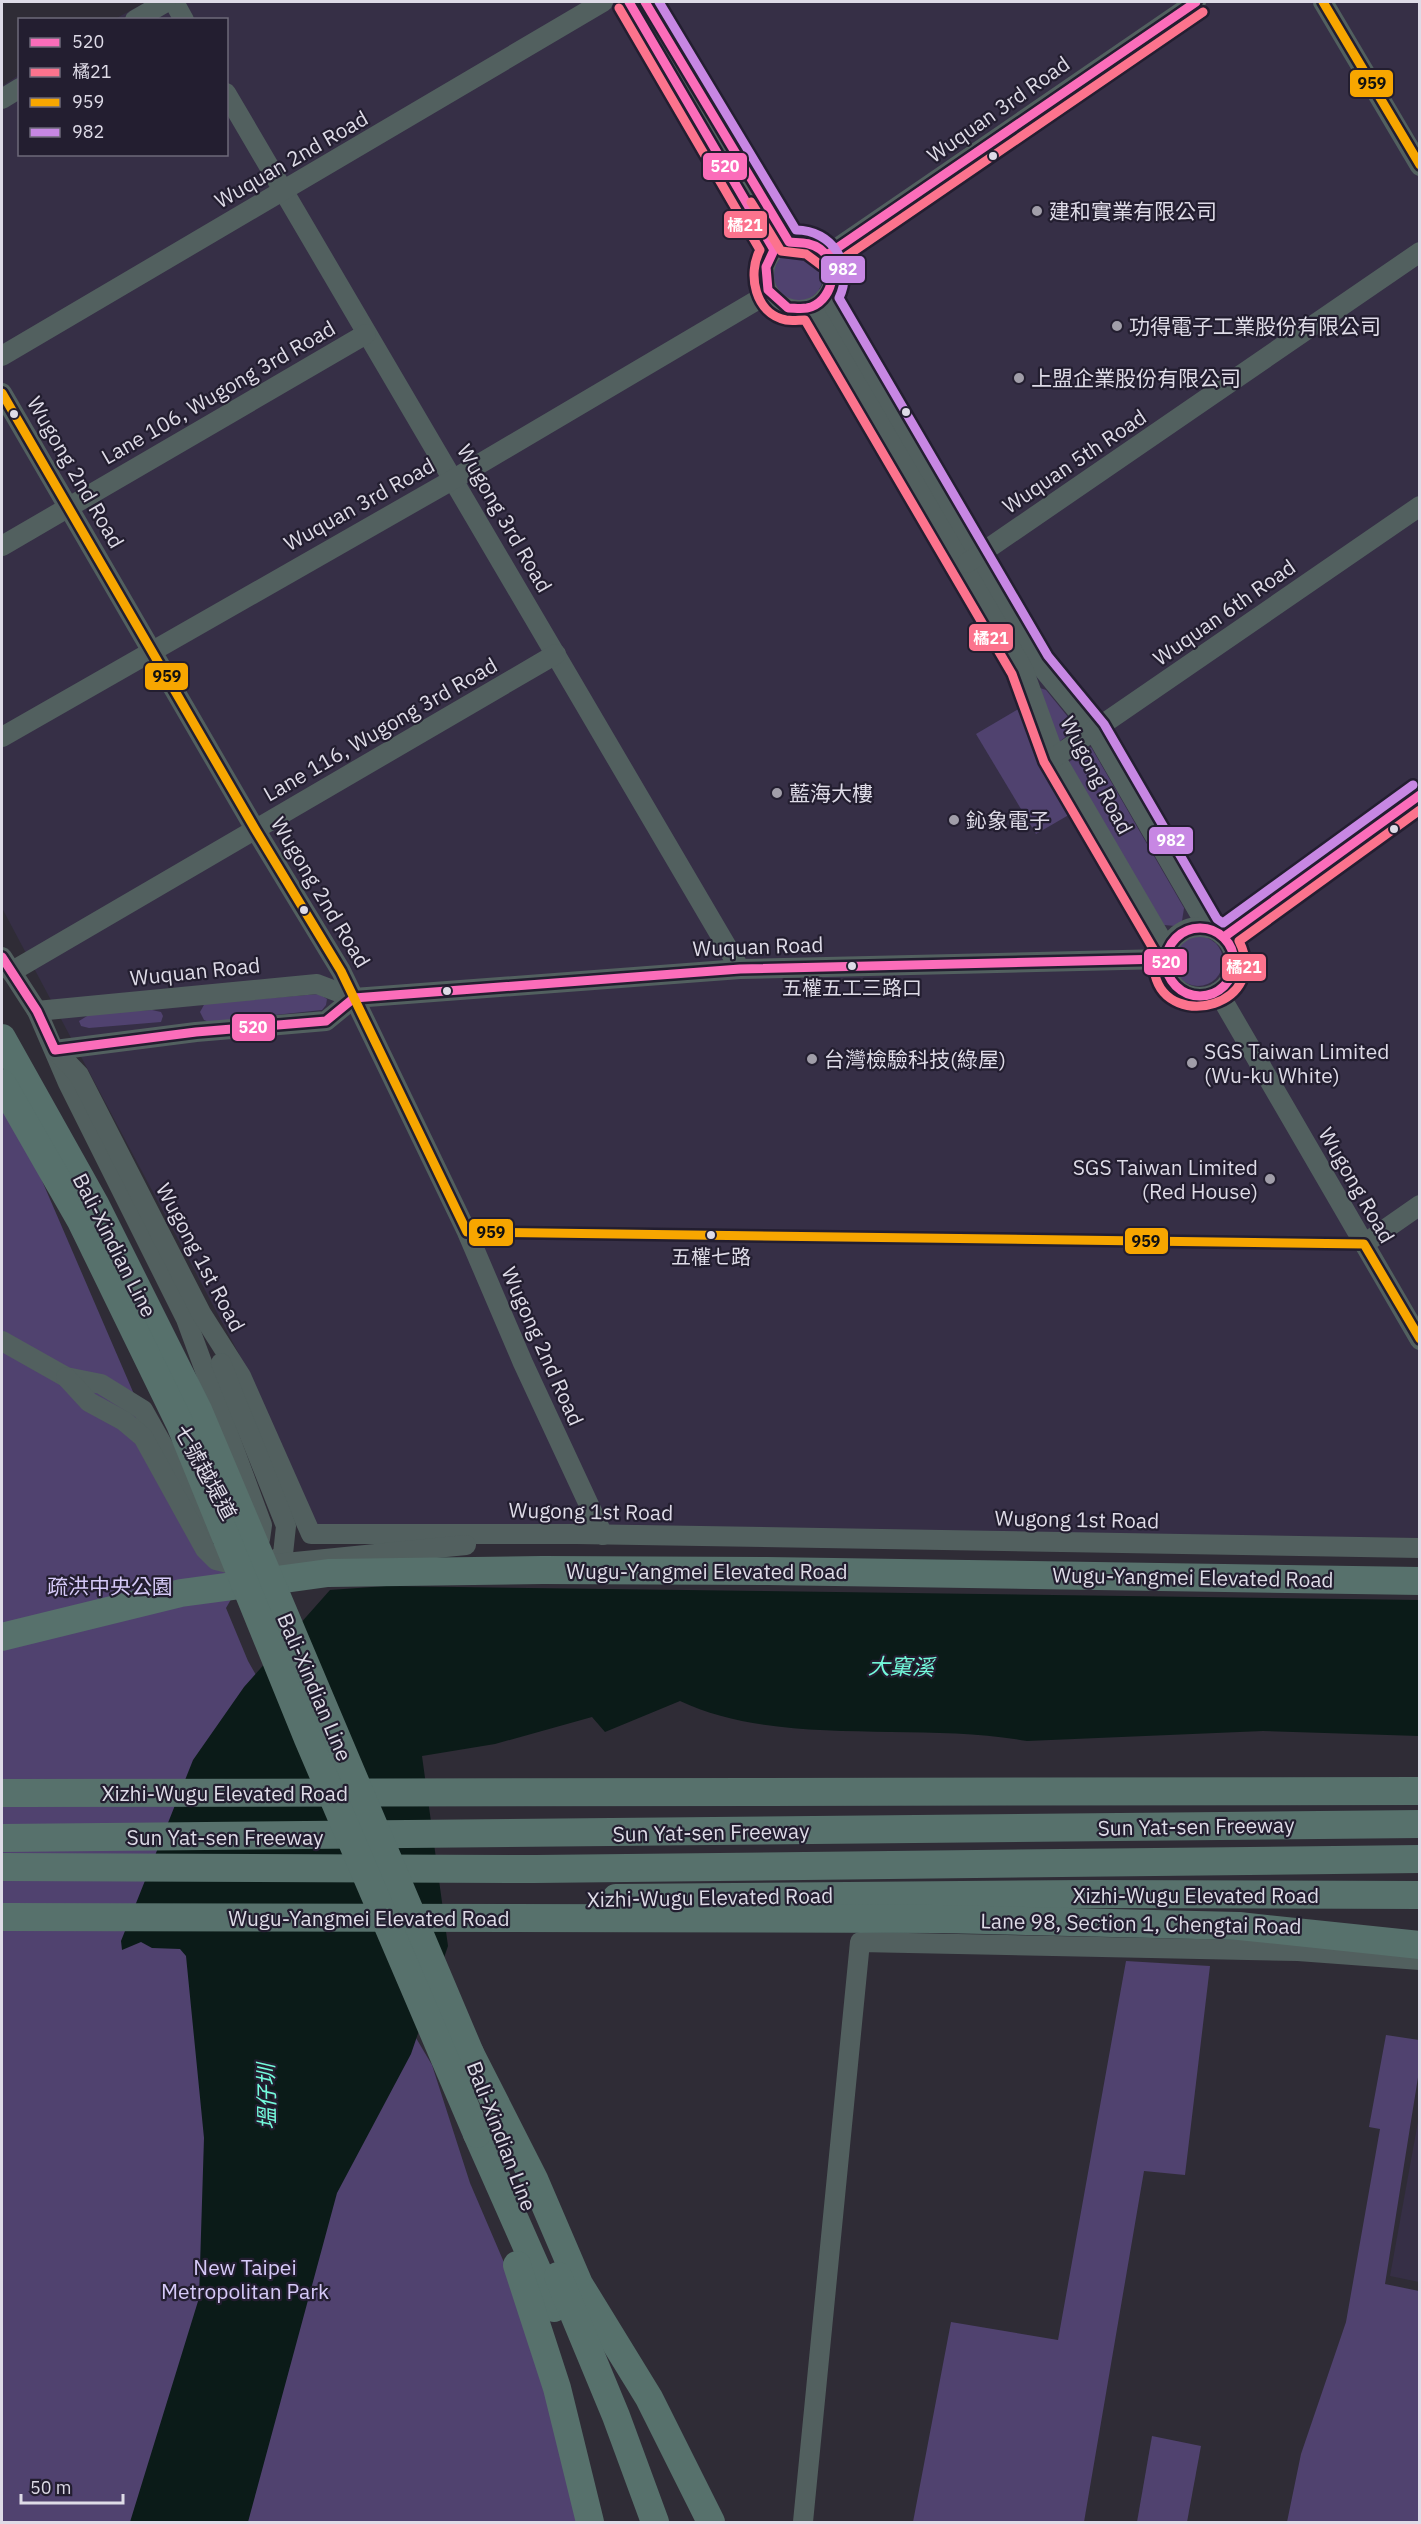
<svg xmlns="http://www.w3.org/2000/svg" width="1421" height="2524" viewBox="0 0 1421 2524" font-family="'IBM Plex Sans','Noto Sans TC',sans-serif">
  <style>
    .built { fill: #362f46 }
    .green { fill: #50426f }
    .water { fill: #0b1b18 }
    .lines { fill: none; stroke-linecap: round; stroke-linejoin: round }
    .minor { stroke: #52605f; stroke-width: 20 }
    .highway { stroke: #57716c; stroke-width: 28 }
    .highway-bridge { stroke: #57716c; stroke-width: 28 }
    .bus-1-casing { stroke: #231e30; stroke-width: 14 }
    .bus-2-casing { stroke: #231e30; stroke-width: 14 }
    .bus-3-casing { stroke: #231e30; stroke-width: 14 }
    .bus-4-casing { stroke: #231e30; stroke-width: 14 }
    .bus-1 { stroke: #fb6dba; stroke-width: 9 }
    .bus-2 { stroke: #fc738d; stroke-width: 9 }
    .bus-3 { stroke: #f7a600; stroke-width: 9 }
    .bus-4 { stroke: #c787e3; stroke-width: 9 }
    .bus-dot { fill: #dedbe7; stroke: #231e30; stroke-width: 2 }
    .poi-dot { fill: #a19ea9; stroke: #231e30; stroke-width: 2 }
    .labels { text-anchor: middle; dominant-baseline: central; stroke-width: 4.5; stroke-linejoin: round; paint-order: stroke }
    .bus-label { font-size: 20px; fill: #dedbe7; stroke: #231e30 }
    .street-label { font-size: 21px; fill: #dedbe7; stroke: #231e30 }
    .poi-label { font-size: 21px; fill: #dedbe7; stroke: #231e30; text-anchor: start }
    .park-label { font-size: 21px; fill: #d6caf8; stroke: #231e30 }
    .water-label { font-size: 22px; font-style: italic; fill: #74fbdc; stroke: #231e30 }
    .line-badge { stroke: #231e30; stroke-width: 2 }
    .badge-label { font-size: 16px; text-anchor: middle; font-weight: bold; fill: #fff }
    .pale-badge-label { font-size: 16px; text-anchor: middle; font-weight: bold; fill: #111 }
  </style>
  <rect width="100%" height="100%" fill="#2f2c36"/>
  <!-- built -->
  <g class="built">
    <path d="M 146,2 L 1419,2 L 1419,1538 L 312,1525 L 240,1356 L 2,908 L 2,86 L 19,75 L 20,154 L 226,154 L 226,20 L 115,19 Z"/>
    <path d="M 1419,2116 L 1419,2282 L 1390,2276 Z"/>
  </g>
  <!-- green -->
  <g class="green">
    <circle cx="798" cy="276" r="25"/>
    <path d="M 1040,688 L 1046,690 L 1077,728 L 1059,742 Z"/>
    <path d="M 1027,704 L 1079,809 L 1036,834 L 976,734 Z"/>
    <path d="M 1091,747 L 1184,908 L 1182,921 L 1175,926 L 1164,925 L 1066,764 Z"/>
    <circle cx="1198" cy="961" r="25"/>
    <path d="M 319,994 L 327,999 L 326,1005 L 322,1010 L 209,1022 L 204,1020 L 200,1012 L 205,1003 Z"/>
    <path d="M 152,1010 L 161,1012 L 163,1016 L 161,1022 L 89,1028 L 81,1026 L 79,1021 L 92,1013 Z"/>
    <path d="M 2,1097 L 15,1118 L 146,1422 L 236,1591 L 226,1608 L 248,1661 L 306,1763 L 390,1994 L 432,2065 L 470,2183 L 532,2328 L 581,2522 L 2,2522 Z"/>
    <path d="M 1126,1961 L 1210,1966 L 1185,2175 L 1144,2171 L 1084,2522 L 913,2522 L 951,2322 L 1058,2340 Z"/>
    <path d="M 1386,2035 L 1419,2040 L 1419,2071 L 1385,2284 L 1419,2291 L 1419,2522 L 1287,2522 L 1301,2454 L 1346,2322 L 1380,2129 L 1369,2127 Z"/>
    <path d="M 1152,2436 L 1201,2446 L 1187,2522 L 1137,2522 Z"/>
  </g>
  <!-- water -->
  <path class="water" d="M 386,1586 L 1419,1600 L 1419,1736 L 1263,1731 L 1027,1741 C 918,1721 779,1748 680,1701 L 605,1732 L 592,1717 L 495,1744 L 422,1756 L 448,1946 L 411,2054 L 337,2193 L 248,2522 L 130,2522 L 199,2298 L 204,2138 L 186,1956 L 180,1949 L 152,1948 L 141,1942 L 122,1950 L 121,1941 L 193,1760 L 244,1687 L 330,1590 Z"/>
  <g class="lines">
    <!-- minor -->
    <g class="minor">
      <path d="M 174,2 L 184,20"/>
      <path d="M 629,2 L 774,250"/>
      <path d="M 645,2 L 789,242"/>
      <path d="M 1323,2 L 1420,166"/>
      <path d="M 135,20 L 166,2"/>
      <path d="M 226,93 L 740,969"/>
      <path d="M 2,99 L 20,88"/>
      <circle cx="799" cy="275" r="35"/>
      <path d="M 827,255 L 1196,2"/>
      <path d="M 825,298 L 1038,663 L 1094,731 L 1208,928"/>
      <path d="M 812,308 L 1023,669 L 1055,757 L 1167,949"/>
      <path d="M 2,356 L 603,2"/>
      <path d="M 2,393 L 255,829 L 341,971 L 467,1232 L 523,1363 L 603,1535"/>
      <path d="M 2,546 L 366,334"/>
      <path d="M 967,563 L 1420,252"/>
      <path d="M 2,737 L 454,479 L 769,293"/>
      <path d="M 1055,757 L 1420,506"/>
      <circle cx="1200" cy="962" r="35"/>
      <path d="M 1224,937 L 1420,795"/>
      <path d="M 2,957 L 37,1011 L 68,1083 L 186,1319 L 262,1525 L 260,1539 L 252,1547"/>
      <path d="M 11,972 L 556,654"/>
      <path d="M 1218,992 L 1420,1340"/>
      <path d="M 37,1011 L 317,984 L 354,998 L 740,969 L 1165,959"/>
      <path d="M 55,1050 L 79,1075 L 201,1313 L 241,1376 L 311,1534 L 576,1534 L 1420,1548"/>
      <path d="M 55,1050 L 196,1032 L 326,1021 L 354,998"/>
      <path d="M 1364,1244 L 1420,1205"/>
      <path d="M 2,1341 L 66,1377 L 101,1384 L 143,1410 L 212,1533"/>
      <path d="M 221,1363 L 286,1526 L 283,1554 L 271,1564"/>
      <path d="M 66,1377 L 89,1402 L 124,1421 L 143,1437 L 205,1549 L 216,1560 L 244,1567 L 466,1545"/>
      <path d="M 803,2522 L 860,1942 L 1298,1951 L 1420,1960"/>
    </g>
    <!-- highway -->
    <g class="highway">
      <path d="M 2,1637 L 181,1593 L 328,1573 L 543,1570 L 767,1571 L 1420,1581"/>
      <path d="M 2,1793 L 1420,1791"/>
      <path d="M 2,1838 L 1420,1824"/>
      <path d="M 2,1867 L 535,1869 L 1420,1859"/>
      <path d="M 616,1898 L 1090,1894 L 1420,1895"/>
      <path d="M 2,1917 L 942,1919 L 1239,1926 L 1420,1945"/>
      <path d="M 470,2053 L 534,2179 L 579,2284 L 649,2398 L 711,2522"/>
      <path d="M 477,2134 L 554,2308"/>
      <path d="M 517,2265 L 557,2388 L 590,2522"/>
      <path d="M 558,2276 L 616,2416 L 655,2522"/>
    </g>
    <!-- highway-bridge -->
    <g class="highway-bridge">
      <path d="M 2,1038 L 95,1204 L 198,1410 L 470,2053"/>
      <path d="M 2,1083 L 81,1221 L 180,1424 L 308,1739 L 477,2134"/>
    </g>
    <!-- bus-1 casing -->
    <g class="bus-1-casing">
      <g id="bus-1">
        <path d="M 629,2 L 774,250 L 766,267 L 768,290 L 788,308 C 794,308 801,309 807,308 C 832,303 842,265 820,249 C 810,242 801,243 789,242 L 645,2"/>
        <path d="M 827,255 L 1196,2"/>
        <circle cx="1200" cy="962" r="34"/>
        <path d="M 1224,937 L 1420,795"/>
        <path d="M 2,957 L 37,1011 L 55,1050 L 196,1032 L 326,1021 L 354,998 L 740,969 L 1165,959"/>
      </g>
    </g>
    <!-- bus-2 casing -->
    <g class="bus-2-casing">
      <g id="bus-2">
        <path d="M 619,8 L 760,250 C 747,274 755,314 786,320 C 792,321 799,320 805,320 L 1012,674 L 1044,762 L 1155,952 C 1155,959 1154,968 1155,975 C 1169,1032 1271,1005 1239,941 L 1420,810"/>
        <path d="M 751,202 L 781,251 L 806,254 L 822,266 L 832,266 L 1203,12"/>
      </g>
    </g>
    <!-- bus-3 casing -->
    <g class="bus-3-casing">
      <g id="bus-3">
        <path d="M 1323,2 L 1420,165"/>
        <path d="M 2,393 L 255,829 L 341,971 L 467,1232 L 1364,1244 L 1420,1339"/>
      </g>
    </g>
    <!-- bus-4 casing -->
    <g class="bus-4-casing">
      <path id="bus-4" d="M 659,2 L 796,230 C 832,230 855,265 839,298 L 1048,656 L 1104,724 L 1217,919 L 1223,923 L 1413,785"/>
    </g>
    <!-- bus-1 -->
    <use href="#bus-1" class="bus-1"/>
    <!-- bus-2 -->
    <use href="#bus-2" class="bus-2"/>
    <!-- bus-3 -->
    <use href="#bus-3" class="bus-3"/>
    <!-- bus-4 -->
    <use href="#bus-4" class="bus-4"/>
  </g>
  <!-- markers -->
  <g class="bus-dot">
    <circle cx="993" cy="156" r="5"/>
    <circle cx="906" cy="412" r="5"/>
    <circle cx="14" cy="414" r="5"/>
    <circle cx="1394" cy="829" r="5"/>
    <circle cx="304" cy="910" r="5"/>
    <circle cx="852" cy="966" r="5"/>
    <circle cx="447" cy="991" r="5"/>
    <circle cx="711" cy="1235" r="5"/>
  </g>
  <g class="poi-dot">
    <circle cx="1037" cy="211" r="6"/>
    <circle cx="1117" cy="326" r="6"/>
    <circle cx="1019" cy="378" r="6"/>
    <circle cx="777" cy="793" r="6"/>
    <circle cx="954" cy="820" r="6"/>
    <circle cx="812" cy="1059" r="6"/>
    <circle cx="1192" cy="1063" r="6"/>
    <circle cx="1270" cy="1179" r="6"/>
  </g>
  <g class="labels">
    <!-- bus labels -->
    <g class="bus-label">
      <text x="852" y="987">五權五工三路口</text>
      <text x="711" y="1256">五權七路</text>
    </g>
    <!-- street labels -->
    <g class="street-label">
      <text transform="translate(998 109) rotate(-35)">Wuquan 3rd Road</text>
      <text transform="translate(291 159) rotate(-30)">Wuquan 2nd Road</text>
      <text transform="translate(218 392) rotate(-30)">Lane 106, Wugong 3rd Road</text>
      <text transform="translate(1074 461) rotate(-34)">Wuquan 5th Road</text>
      <text transform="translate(76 472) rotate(60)">Wugong 2nd Road</text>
      <text transform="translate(359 504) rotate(-29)">Wuquan 3rd Road</text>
      <text transform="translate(505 518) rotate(60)">Wugong 3rd Road</text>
      <text transform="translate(1224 612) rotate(-35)">Wuquan 6th Road</text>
      <text transform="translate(380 729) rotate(-30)">Lane 116, Wugong 3rd Road</text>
      <text transform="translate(1097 775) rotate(62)">Wugong Road</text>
      <text transform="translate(321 892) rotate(59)">Wugong 2nd Road</text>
      <text transform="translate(758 946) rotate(-2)">Wuquan Road</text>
      <text transform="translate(195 971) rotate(-6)">Wuquan Road</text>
      <text transform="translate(1357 1185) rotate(60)">Wugong Road</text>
      <text transform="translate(115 1245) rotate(63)">Bali-Xindian Line</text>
      <text transform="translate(201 1257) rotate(62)">Wugong 1st Road</text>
      <text transform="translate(543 1346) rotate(66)">Wugong 2nd Road</text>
      <text transform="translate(206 1472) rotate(61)">七號越堤道</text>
      <text transform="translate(591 1511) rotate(1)">Wugong 1st Road</text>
      <text transform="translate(1077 1519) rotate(1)">Wugong 1st Road</text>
      <text x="707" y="1571">Wugu-Yangmei Elevated Road</text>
      <text transform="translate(1193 1577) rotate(1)">Wugu-Yangmei Elevated Road</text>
      <text transform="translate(315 1687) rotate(67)">Bali-Xindian Line</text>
      <text x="225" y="1793">Xizhi-Wugu Elevated Road</text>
      <text transform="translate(1196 1826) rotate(-1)">Sun Yat-sen Freeway</text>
      <text transform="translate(711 1832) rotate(-1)">Sun Yat-sen Freeway</text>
      <text x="225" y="1837">Sun Yat-sen Freeway</text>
      <text x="1196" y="1895">Xizhi-Wugu Elevated Road</text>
      <text transform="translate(710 1897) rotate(-1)">Xizhi-Wugu Elevated Road</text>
      <text x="369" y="1918">Wugu-Yangmei Elevated Road</text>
      <text transform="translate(1141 1923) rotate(1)">Lane 98, Section 1, Chengtai Road</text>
      <text transform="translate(502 2136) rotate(69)">Bali-Xindian Line</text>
    </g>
    <!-- poi labels -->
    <g class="poi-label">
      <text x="1049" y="211">建和實業有限公司</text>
      <text x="1129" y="326">功得電子工業股份有限公司</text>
      <text x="1031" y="378">上盟企業股份有限公司</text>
      <text x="789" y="793">藍海大樓</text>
      <text x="966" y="820">鈊象電子</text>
      <text x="1204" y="1051">SGS Taiwan Limited<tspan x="1204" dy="24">(Wu-ku White)</tspan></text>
      <text x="824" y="1059">台灣檢驗科技(綠屋)</text>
      <text x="1258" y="1167" text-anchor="end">SGS Taiwan Limited<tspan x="1258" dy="24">(Red House)</tspan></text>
    </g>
    <!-- park labels -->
    <g class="park-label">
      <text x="110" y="1586">疏洪中央公園</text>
      <text x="245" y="2267">New Taipei<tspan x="245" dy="24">Metropolitan Park</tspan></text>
    </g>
    <!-- water labels -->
    <g class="water-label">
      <text transform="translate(901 1666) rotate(1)">大窠溪</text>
      <text transform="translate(266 2097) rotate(-91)">塭仔圳</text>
    </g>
  </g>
  <g class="line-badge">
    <rect x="1349" y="69" width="45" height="29" rx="6" fill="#f7a600"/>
    <rect x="702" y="152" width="46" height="29" rx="6" fill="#fb6dba"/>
    <rect x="723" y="210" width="45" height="29" rx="6" fill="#fc738d"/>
    <rect x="820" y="255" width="46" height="29" rx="6" fill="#c787e3"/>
    <rect x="968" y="623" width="46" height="29" rx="6" fill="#fc738d"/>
    <rect x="144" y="662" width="45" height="29" rx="6" fill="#f7a600"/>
    <rect x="1148" y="826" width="46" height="29" rx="6" fill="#c787e3"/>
    <rect x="1143" y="948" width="45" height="28" rx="6" fill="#fb6dba"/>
    <rect x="1221" y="953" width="46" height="29" rx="6" fill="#fc738d"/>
    <rect x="231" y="1013" width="45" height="29" rx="6" fill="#fb6dba"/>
    <rect x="468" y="1218" width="46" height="29" rx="6" fill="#f7a600"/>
    <rect x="1124" y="1227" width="45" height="28" rx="6" fill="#f7a600"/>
  </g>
  <g class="badge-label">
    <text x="725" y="172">520</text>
    <text x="745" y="231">橘21</text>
    <text x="843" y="275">982</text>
    <text x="991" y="644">橘21</text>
    <text x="1171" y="846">982</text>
    <text x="1166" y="968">520</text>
    <text x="1244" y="973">橘21</text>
    <text x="253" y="1033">520</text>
  </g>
  <g class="pale-badge-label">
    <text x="1372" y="89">959</text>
    <text x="167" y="682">959</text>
    <text x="491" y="1238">959</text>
    <text x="1146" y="1247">959</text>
  </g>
  <!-- border -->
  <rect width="1421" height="2524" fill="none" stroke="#dedbe7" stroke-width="6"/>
  <!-- legend -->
  <rect x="18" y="18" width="210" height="138" fill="#231e30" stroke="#6e6a79" stroke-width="1.5"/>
  <rect x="30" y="38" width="30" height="9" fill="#fb6dba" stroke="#6e6a79" stroke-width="1.5"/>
  <text x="72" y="48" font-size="18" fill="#dedbe7">520</text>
  <rect x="30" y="68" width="30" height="9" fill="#fc738d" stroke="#6e6a79" stroke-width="1.5"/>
  <text x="72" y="78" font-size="18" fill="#dedbe7">橘21</text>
  <rect x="30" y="98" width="30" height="9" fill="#f7a600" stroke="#6e6a79" stroke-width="1.5"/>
  <text x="72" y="108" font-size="18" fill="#dedbe7">959</text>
  <rect x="30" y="128" width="30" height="9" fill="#c787e3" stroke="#6e6a79" stroke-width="1.5"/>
  <text x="72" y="138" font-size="18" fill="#dedbe7">982</text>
  <!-- scale -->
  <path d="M21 2494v9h102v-9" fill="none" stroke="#dedbe7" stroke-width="3"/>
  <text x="30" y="2494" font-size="18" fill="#dedbe7" stroke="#231e30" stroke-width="4.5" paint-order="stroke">50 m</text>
</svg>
